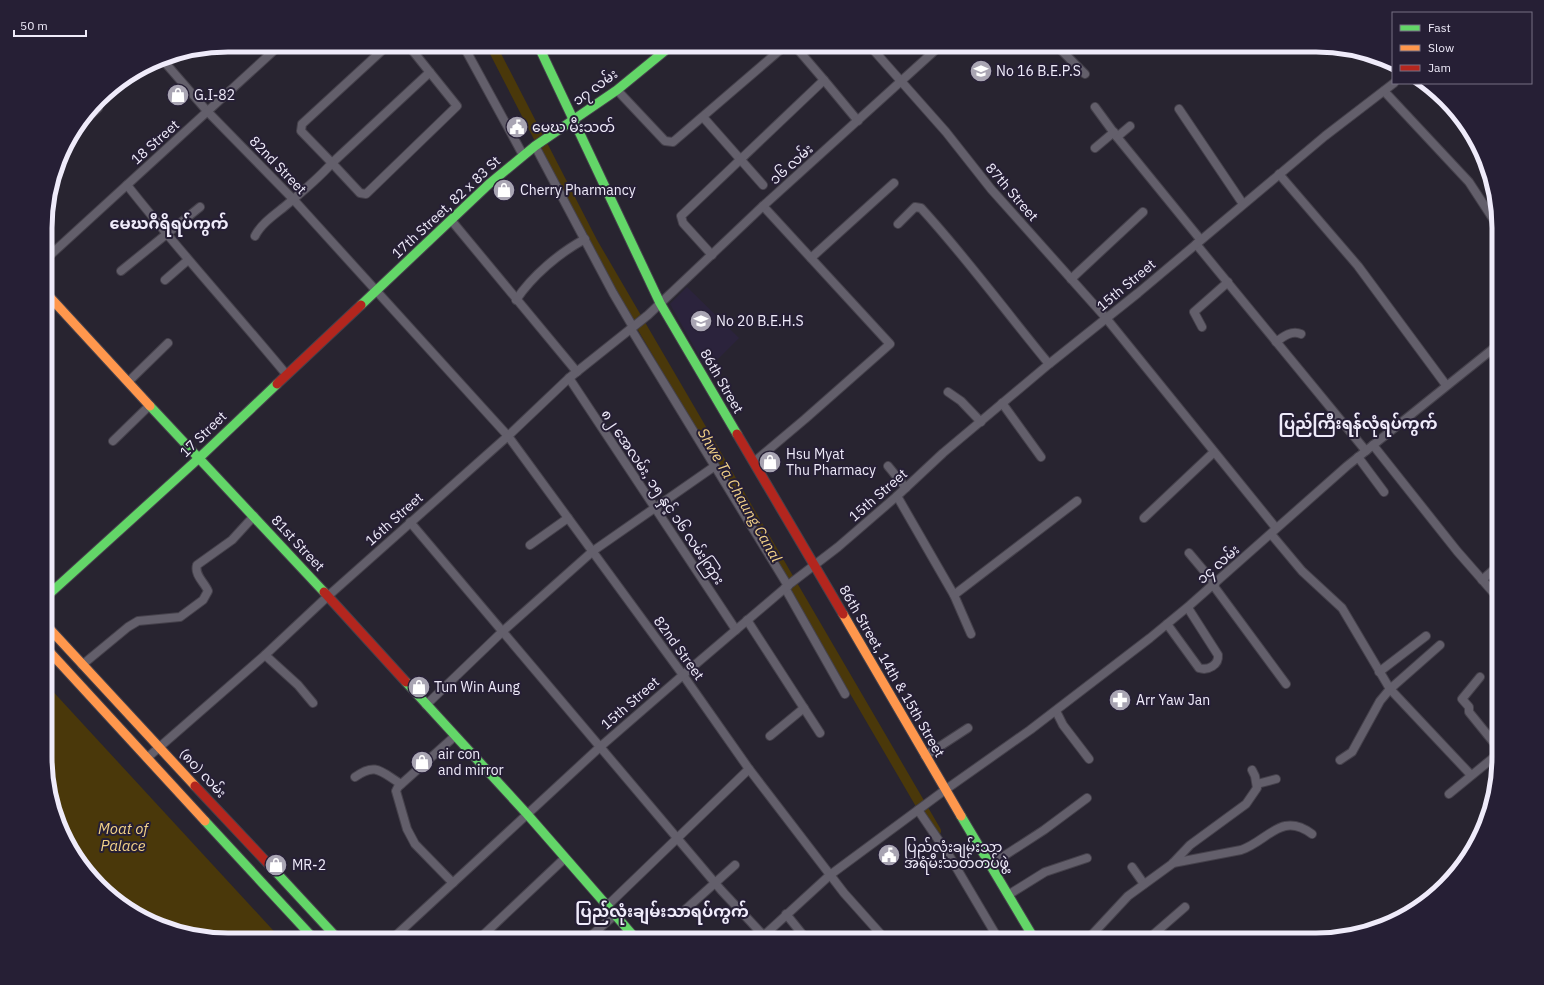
<svg xmlns="http://www.w3.org/2000/svg" width="1544" height="985" viewBox="0 0 1544 985" font-family="'IBM Plex Sans','Noto Sans Myanmar',sans-serif">
  <style>
    .built { fill: #2b233c }
    .water { fill: #4a380a }
    .lines { fill: none; stroke-linecap: round; stroke-linejoin: round }
    .canal { stroke: #4a380a; stroke-width: 10 }
    .street-casing { stroke: #45414b; stroke-width: 10 }
    .fast-casing { stroke: #45414b; stroke-width: 11 }
    .slow-casing { stroke: #45414b; stroke-width: 11 }
    .jam-casing { stroke: #45414b; stroke-width: 11 }
    .street { stroke: #635f6b; stroke-width: 8 }
    .fast { stroke: #63d668; stroke-width: 9 }
    .slow { stroke: #ff974d; stroke-width: 9 }
    .jam { stroke: #b3261e; stroke-width: 9 }
    .labels { text-anchor: middle; dominant-baseline: central; stroke-width: 4; stroke-linejoin: round; paint-order: stroke }
    .poi-label { font-size: 14px; fill: #efebfa; stroke: #261f35; text-anchor: start }
    .street-label { font-size: 14px; fill: #efebfa; stroke: #261f35 }
    .water-label { font-size: 15px; font-style: italic; fill: #f3d288; stroke: #261f35 }
    .quarter-label { font-size: 16px; font-weight: bold; fill: #efebfa; stroke: #261f35 }
    .rim { fill: none; stroke: #efebfa; stroke-width: 5 }
  </style>
  <rect width="100%" height="100%" fill="#282430"/>
  <!-- built -->
  <path class="built" d="M 687,287 L 739,338 L 707,370 L 670,304 Z"/>
  <!-- water -->
  <path class="water" d="M 47,685 L 282,940 L 228,940 L 170,930 L 127,909 L 70,849 L 47,780 Z"/>
  <g class="lines">
    <!-- canal -->
    <path class="canal" d="M 491,45 L 593,243 L 936,831"/>
    <!-- street casing -->
    <g class="street-casing">
      <g id="street">
        <path d="M 408,45 L 457,106 L 366,194 L 360,193 L 332,163 L 430,72"/>
        <path d="M 463,45 L 523,155"/>
        <path d="M 869,45 L 946,132 L 991,189 L 1106,318 L 1276,528"/>
        <path d="M 1056,45 L 1085,74"/>
        <path d="M 161,58 L 207,111 L 293,199 L 508,436 L 683,675 L 749,769 L 844,893 L 886,940"/>
        <path d="M 824,80 L 858,121"/>
        <path d="M 617,90 L 665,141 L 673,142 L 786,45"/>
        <path d="M 1384,91 L 1469,182 L 1499,228"/>
        <path d="M 1095,107 L 1117,137 L 1200,239"/>
        <path d="M 1179,109 L 1243,204"/>
        <path d="M 703,117 L 763,185"/>
        <path d="M 86,119 L 98,108 L 99,101"/>
        <path d="M 1117,137 L 1130,126"/>
        <path d="M 535,146 L 613,293 L 633,327"/>
        <path d="M 1095,148 L 1114,132"/>
        <path d="M 1279,174 L 1358,266 L 1446,385"/>
        <path d="M 127,185 C 178,250 234,311 286,374"/>
        <path d="M 451,220 L 577,372"/>
        <path d="M 898,224 L 915,207 L 921,208 C 966,257 1006,312 1049,364"/>
        <path d="M 255,236 C 261,224 274,215 284,207 C 301,193 318,179 332,163 L 301,131 L 302,124 L 388,45"/>
        <path d="M 1196,244 L 1366,451"/>
        <path d="M 712,255 L 683,223 L 681,216 L 824,80 L 794,45"/>
        <path d="M 47,258 L 280,45"/>
        <path d="M 811,258 L 894,183"/>
        <path d="M 121,271 L 200,207"/>
        <path d="M 1071,279 L 1143,212"/>
        <path d="M 165,280 L 188,260"/>
        <path d="M 516,300 C 532,276 559,253 585,239"/>
        <path d="M 1202,327 L 1194,312 L 1228,282"/>
        <path d="M 631,329 L 788,586"/>
        <path d="M 1276,342 C 1284,336 1292,330 1301,334"/>
        <path d="M 569,378 L 736,630"/>
        <path d="M 128,382 L 168,343"/>
        <path d="M 948,392 L 961,401 L 981,422"/>
        <path d="M 1002,403 L 1041,457"/>
        <path d="M 113,441 L 149,406"/>
        <path d="M 1373,445 L 1457,551 L 1499,599"/>
        <path d="M 1358,457 L 1384,492"/>
        <path d="M 754,462 L 805,419 L 890,344 L 763,206"/>
        <path d="M 888,466 L 906,488"/>
        <path d="M 897,496 L 954,595 L 971,634"/>
        <path d="M 1144,518 L 1214,452"/>
        <path d="M 410,522 L 721,890 L 764,936"/>
        <path d="M 1271,534 L 1302,571 L 1342,608 L 1390,689 L 1471,775"/>
        <path d="M 530,545 L 568,518"/>
        <path d="M 1189,553 L 1215,584"/>
        <path d="M 1482,580 L 1499,565"/>
        <path d="M 1213,585 L 1286,684"/>
        <path d="M 785,588 L 845,694"/>
        <path d="M 954,595 L 1077,501"/>
        <path d="M 747,620 L 820,733"/>
        <path d="M 1167,624 L 1199,668 C 1208,671 1219,665 1218,655 L 1188,608"/>
        <path d="M 265,655 L 298,685 L 313,703"/>
        <path d="M 82,665 L 128,627 L 138,621 L 180,617 L 203,600 L 208,591 C 205,583 194,575 197,565 L 232,540 L 254,516"/>
        <path d="M 1379,672 L 1426,636"/>
        <path d="M 1480,677 L 1462,699 L 1469,707 L 1469,712 L 1499,749"/>
        <path d="M 426,705 L 503,631 L 593,551 L 715,466"/>
        <path d="M 1056,711 L 1063,725 L 1089,759"/>
        <path d="M 770,736 L 804,708"/>
        <path d="M 925,756 L 968,728"/>
        <path d="M 147,758 L 265,655 L 328,596 L 508,436 L 569,378 L 648,315 L 763,206 L 941,45"/>
        <path d="M 1340,760 L 1352,752 L 1380,701 L 1390,689 L 1440,645"/>
        <path d="M 355,777 C 376,762 381,772 401,784"/>
        <path d="M 1257,784 L 1276,779"/>
        <path d="M 1449,794 L 1499,753"/>
        <path d="M 918,810 L 950,857 L 999,940"/>
        <path d="M 1173,863 L 1241,850 C 1268,841 1281,811 1312,834"/>
        <path d="M 990,865 L 1044,830 L 1087,798"/>
        <path d="M 1132,867 L 1144,884"/>
        <path d="M 453,883 L 415,844 L 407,829 L 396,791 L 398,787 L 455,736"/>
        <path d="M 1008,895 L 1045,872 L 1087,858"/>
        <path d="M 608,905 L 749,769"/>
        <path d="M 686,909 L 735,865"/>
        <path d="M 786,914 L 807,940"/>
        <path d="M 391,940 L 600,747 L 683,675 L 791,583 L 838,547 L 897,496 L 943,453 L 1049,364 L 1138,293 L 1325,136 L 1394,83"/>
        <path d="M 478,940 L 565,858"/>
        <path d="M 586,940 L 616,914"/>
        <path d="M 759,940 L 830,875 L 945,790 L 1030,730 L 1150,638 L 1190,605 L 1347,466 L 1499,344"/>
        <path d="M 1087,940 L 1128,896 L 1172,864 L 1190,845 L 1246,804 L 1257,788 L 1255,776 L 1252,770"/>
        <path d="M 1147,940 L 1185,907"/>
      </g>
    </g>
    <!-- fast casing -->
    <g class="fast-casing">
      <g id="fast">
        <path d="M 538,45 L 660,303 L 737,434"/>
        <path d="M 361,305 L 489,184 L 535,146 L 617,90 L 672,45"/>
        <path d="M 150,406 L 324,592"/>
        <path d="M 47,596 L 198,459 L 277,384"/>
        <path d="M 406,682 L 527,814 L 637,940"/>
        <path d="M 961,816 L 1035,940"/>
        <path d="M 205,821 L 315,940"/>
        <path d="M 275,871 L 339,940"/>
      </g>
    </g>
    <!-- slow casing -->
    <g class="slow-casing">
      <g id="slow">
        <path d="M 47,294 L 150,406"/>
        <path d="M 843,614 L 961,816"/>
        <path d="M 47,626 L 195,786"/>
        <path d="M 47,649 L 205,821"/>
      </g>
    </g>
    <!-- jam casing -->
    <g class="jam-casing">
      <g id="jam">
        <path d="M 277,384 L 361,305"/>
        <path d="M 737,434 L 843,614"/>
        <path d="M 324,592 L 406,682"/>
        <path d="M 195,786 L 275,871"/>
      </g>
    </g>
    <!-- street -->
    <use href="#street" class="street"/>
    <!-- fast -->
    <use href="#fast" class="fast"/>
    <!-- slow -->
    <use href="#slow" class="slow"/>
    <!-- jam -->
    <use href="#jam" class="jam"/>
  </g>
  <!-- icons -->
  <defs>
    <g id="school-disc" transform="scale(1.15)"><circle r="9.5" fill="#a9a5b3" stroke="#261f35"/><path d="M0-5L7-2L0 1L-7-2ZM-4 1L0 2.5L4 1V4Q0 6-4 4Z" fill="#fff"/></g>
    <g id="shop-disc" transform="scale(1.15)"><circle r="9.5" fill="#a9a5b3" stroke="#261f35"/><path d="M-5-2.5h2.3a2.7 3.5 0 0 1 5.4 0H5L5.5 6h-11ZM-1.5-2.5h3a1.5 2.3 0 0 0-3 0Z" fill="#fff"/></g>
    <g id="civic-disc" transform="scale(1.15)"><circle r="9.5" fill="#a9a5b3" stroke="#261f35"/><path d="M-.6-6.5H3V-4.5H.6V-3L4-1V1h2V6H-6V1h2V-1L-.6-3ZM-1.2 2.5V6h2.4V2.5Z" fill="#fff"/></g>
    <g id="pharmacy-disc" transform="scale(1.15)"><circle r="9.5" fill="#a9a5b3" stroke="#261f35"/><path d="M-2-6h4v4h4v4h-4v4h-4v-4h-4v-4h4Z" fill="#fff"/></g>
  </defs>
  <g fill-rule="evenodd">
    <use href="#school-disc" x="981" y="71"/>
    <use href="#shop-disc" x="178" y="95"/>
    <use href="#civic-disc" x="517" y="127"/>
    <use href="#shop-disc" x="504" y="190"/>
    <use href="#school-disc" x="701" y="321"/>
    <use href="#shop-disc" x="770" y="462"/>
    <use href="#shop-disc" x="419" y="687"/>
    <use href="#pharmacy-disc" x="1120" y="700"/>
    <use href="#shop-disc" x="422" y="762"/>
    <use href="#civic-disc" x="889" y="855"/>
    <use href="#shop-disc" x="276" y="865"/>
  </g>
  <g class="labels">
    <!-- poi labels -->
    <g class="poi-label">
      <text x="996" y="71">No 16 B.E.P.S</text>
      <text x="194" y="95">G.I-82</text>
      <text x="532" y="127">မေဃ မီးသတ်</text>
      <text x="520" y="190">Cherry Pharmancy</text>
      <text x="716" y="321">No 20 B.E.H.S</text>
      <text x="786" y="454">Hsu Myat<tspan x="786" dy="16">Thu Pharmacy</tspan></text>
      <text x="434" y="687">Tun Win Aung</text>
      <text x="1136" y="700">Arr Yaw Jan</text>
      <text x="438" y="754">air con<tspan x="438" dy="16">and mirror</tspan></text>
      <text x="904" y="847">ပြည်လုံးချမ်းသာ<tspan x="904" dy="16">အရံမီးသတ်တပ်ဖွဲ့</tspan></text>
      <text x="292" y="865">MR-2</text>
    </g>
    <!-- street labels -->
    <g class="street-label">
      <text transform="translate(595 87) rotate(-36)">၁၇ လမ်း</text>
      <text transform="translate(155 142) rotate(-42)">18 Street</text>
      <text transform="translate(791 164) rotate(-42)">၁၆ လမ်း</text>
      <text transform="translate(278 165) rotate(46)">82nd Street</text>
      <text transform="translate(1012 192) rotate(49)">87th Street</text>
      <text transform="translate(446 207) rotate(-43)">17th Street, 82 x 83 St</text>
      <text transform="translate(1126 285) rotate(-40)">15th Street</text>
      <text transform="translate(722 381) rotate(60)">86th Street</text>
      <text transform="translate(203 434) rotate(-44)">17 Street</text>
      <text transform="translate(878 495) rotate(-41)">15th Street</text>
      <text transform="translate(663 497) rotate(56)">၈၂ အေလမ်း, ၁၅ နှင့် ၁၆ လမ်းကြား</text>
      <text transform="translate(394 519) rotate(-42)">16th Street</text>
      <text transform="translate(298 543) rotate(47)">81st Street</text>
      <text transform="translate(1218 564) rotate(-41)">၁၄ လမ်း</text>
      <text transform="translate(679 648) rotate(54)">82nd Street</text>
      <text transform="translate(892 671) rotate(60)">86th Street, 14th &amp; 15th Street</text>
      <text transform="translate(630 703) rotate(-41)">15th Street</text>
      <text transform="translate(203 773) rotate(47)">(၈၀) လမ်း</text>
    </g>
    <!-- water labels -->
    <g class="water-label">
      <text transform="translate(740 495) rotate(60)">Shwe Ta Chaung Canal</text>
      <text x="123" y="828">Moat of<tspan x="123" dy="17">Palace</tspan></text>
    </g>
    <!-- quarter labels -->
    <g class="quarter-label">
      <text x="169" y="223">မေဃဂီရိရပ်ကွက်</text>
      <text x="1358" y="423">ပြည်ကြီးရန်လုံရပ်ကွက်</text>
      <text x="662" y="911">ပြည်လုံးချမ်းသာရပ်ကွက်</text>
    </g>
  </g>
  <!-- crop -->
  <path d="M0 0H1544V985H0ZM228 52H1316A176 176 0 0 1 1492 228V757A176 176 0 0 1 1316 933H228A176 176 0 0 1 52 757V228A176 176 0 0 1 228 52Z" fill="#261f35" fill-rule="evenodd"/>
  <path class="rim" d="M228 52H1316A176 176 0 0 1 1492 228V757A176 176 0 0 1 1316 933H228A176 176 0 0 1 52 757V228A176 176 0 0 1 228 52Z"/>
  <!-- legend -->
  <rect x="1392" y="12" width="140" height="72" fill="#261f35" stroke="#767184"/>
  <rect x="1400" y="25" width="20" height="6" fill="#63d668" stroke="#767184"/>
  <text x="1428" y="32" font-size="12" fill="#efebfa">Fast</text>
  <rect x="1400" y="45" width="20" height="6" fill="#ff974d" stroke="#767184"/>
  <text x="1428" y="52" font-size="12" fill="#efebfa">Slow</text>
  <rect x="1400" y="65" width="20" height="6" fill="#b3261e" stroke="#767184"/>
  <text x="1428" y="72" font-size="12" fill="#efebfa">Jam</text>
  <!-- scale -->
  <path d="M14 30v6h72v-6" fill="none" stroke="#efebfa" stroke-width="2"/>
  <text x="20" y="30" font-size="12" fill="#efebfa" stroke="#261f35" stroke-width="3" paint-order="stroke">50 m</text>
</svg>
